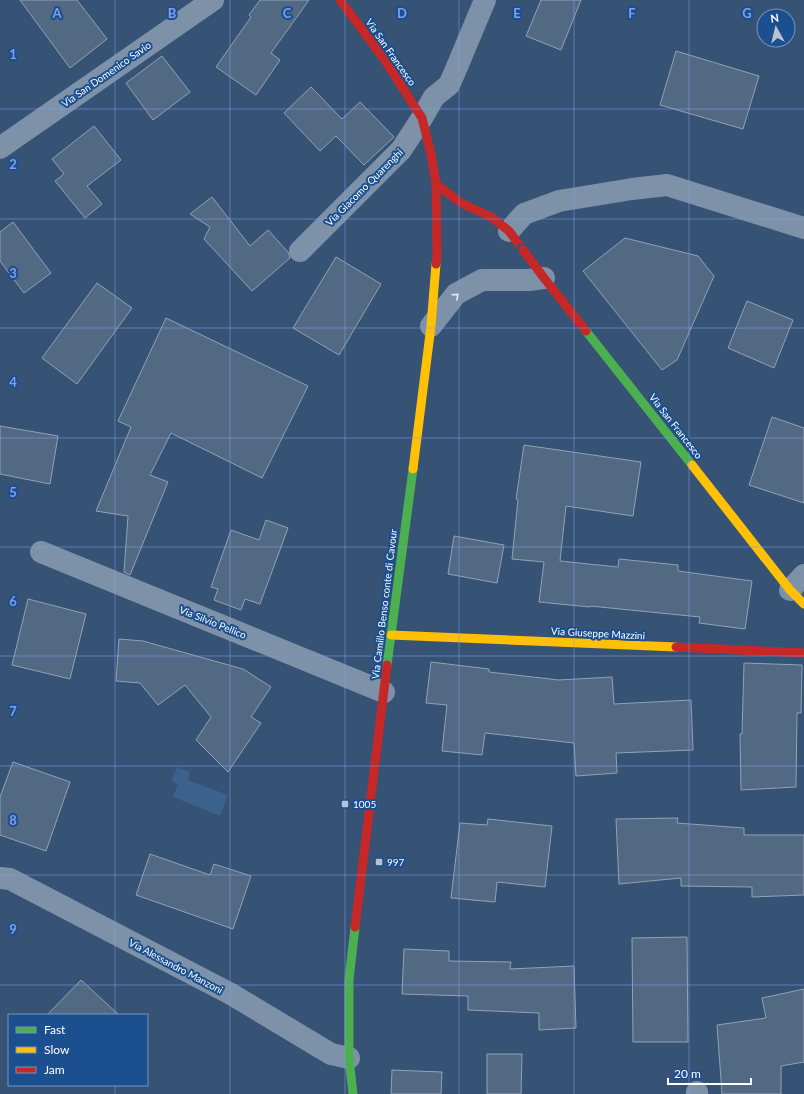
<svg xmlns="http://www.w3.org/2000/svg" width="804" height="1094" viewBox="0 0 804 1094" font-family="Lato,sans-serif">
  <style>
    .water { fill: #3b618d }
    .building { fill: #526984; stroke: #92a2b6 }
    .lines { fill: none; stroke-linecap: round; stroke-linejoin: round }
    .street { stroke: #7d92a8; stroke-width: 22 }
    .fast { stroke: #4caf50; stroke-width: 9 }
    .slow { stroke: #ffc107; stroke-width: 9 }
    .jam { stroke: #c62828; stroke-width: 9 }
    .oneway { stroke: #205989 }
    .oneway2 { stroke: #e5e9ee }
    .grid { fill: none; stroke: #839eea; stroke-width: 1; stroke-opacity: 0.55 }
    .poi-dot { fill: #b9c2ce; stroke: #1b4f8f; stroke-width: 1.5 }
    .labels { text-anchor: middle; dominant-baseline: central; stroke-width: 4; stroke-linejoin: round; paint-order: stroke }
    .street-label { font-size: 10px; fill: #fff; stroke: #1b4f8f }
    .poi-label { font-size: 10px; fill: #fff; stroke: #1b4f8f; text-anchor: start }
    .grid-label { font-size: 13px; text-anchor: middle; font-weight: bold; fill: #839eea; stroke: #1b4f8f; stroke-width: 4; stroke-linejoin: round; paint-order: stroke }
  </style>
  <rect width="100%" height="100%" fill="#365274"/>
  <!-- water -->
  <path class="water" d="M 177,767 L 190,772 L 188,780 L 228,795 L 220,816 L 173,797 L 178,784 L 171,781 Z"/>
  <!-- building -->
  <g class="building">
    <path d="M 20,0 L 77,0 L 107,39 L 70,68 Z"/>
    <path d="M 260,0 L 309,0 L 271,53 L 280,60 L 256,95 L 216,67 L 251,17 L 249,15 Z"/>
    <path d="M 541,0 L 581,0 L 561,50 L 526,36 Z"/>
    <path d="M 676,51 L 759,76 L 743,129 L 660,105 Z"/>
    <path d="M 162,56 L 190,92 L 153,120 L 126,83 Z"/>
    <path d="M 311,87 L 342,119 L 360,102 L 394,137 L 364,165 L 336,136 L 320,151 L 284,113 Z"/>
    <path d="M 94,126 L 121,160 L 87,186 L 102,204 L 85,218 L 55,181 L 64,174 L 52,159 Z"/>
    <path d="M 212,197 L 250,246 L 268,230 L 288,252 L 290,258 L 252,291 L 204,239 L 210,227 L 190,214 Z"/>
    <path d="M 13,222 L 51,273 L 24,293 L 0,261 L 0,232 Z"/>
    <path d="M 625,238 L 698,256 L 714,276 L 677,360 L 662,370 L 583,271 Z"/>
    <path d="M 336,257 L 381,284 L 339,355 L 293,328 Z"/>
    <path d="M 97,283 L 132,308 L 77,384 L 42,358 Z"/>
    <path d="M 747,301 L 793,320 L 774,368 L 728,348 Z"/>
    <path d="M 166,318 L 308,386 L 262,478 L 171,433 L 150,475 L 168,482 L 130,575 L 124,572 L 128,516 L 96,511 L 131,427 L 118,421 Z"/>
    <path d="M 772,417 L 804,428 L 804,503 L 749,485 Z"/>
    <path d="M 0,426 L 58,436 L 50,484 L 0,474 Z"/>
    <path d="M 524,445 L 641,462 L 633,516 L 566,506 L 560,561 L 618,567 L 619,559 L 678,565 L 678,571 L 752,581 L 745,629 L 699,623 L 700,617 L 590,606 L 590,607 L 539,602 L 544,562 L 512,559 L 518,500 L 516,499 Z"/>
    <path d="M 266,520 L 288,528 L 260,604 L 245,599 L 241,610 L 214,600 L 218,589 L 211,587 L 231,530 L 259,540 Z"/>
    <path d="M 454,536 L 504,545 L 497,583 L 448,574 Z"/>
    <path d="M 28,599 L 86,614 L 70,679 L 12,665 Z"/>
    <path d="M 119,639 L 143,641 L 243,669 L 271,687 L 251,717 L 261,723 L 228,772 L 196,740 L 211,717 L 185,685 L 158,705 L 140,683 L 116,681 Z"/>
    <path d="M 431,662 L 489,669 L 489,672 L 559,680 L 612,677 L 614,704 L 691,700 L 693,750 L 616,753 L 617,773 L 576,776 L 574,743 L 485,733 L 482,755 L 442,751 L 447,705 L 426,703 Z"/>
    <path d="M 744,663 L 802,665 L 801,713 L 797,713 L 796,787 L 741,790 L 740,734 L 742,734 Z"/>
    <path d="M 13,762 L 70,782 L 46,851 L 0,835 L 0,797 Z"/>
    <path d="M 678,818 L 677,823 L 744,828 L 744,835 L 804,835 L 804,895 L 752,897 L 752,887 L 681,886 L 681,878 L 619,884 L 616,819 Z"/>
    <path d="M 488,819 L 552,826 L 545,887 L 497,882 L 495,902 L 451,898 L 460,823 L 487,825 Z"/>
    <path d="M 150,854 L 210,875 L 214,864 L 251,876 L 233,929 L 136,895 Z"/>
    <path d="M 687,937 L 688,1042 L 633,1042 L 632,938 Z"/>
    <path d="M 404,949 L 449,951 L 449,961 L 511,962 L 510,969 L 574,966 L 576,1028 L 539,1030 L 539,1013 L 468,1010 L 468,996 L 402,994 Z"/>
    <path d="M 81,980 L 119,1015 L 47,1015 Z"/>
    <path d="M 804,989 L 804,1062 L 781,1066 L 781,1094 L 722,1094 L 717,1025 L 766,1018 L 762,998 Z"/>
    <path d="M 487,1054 L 522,1054 L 521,1094 L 487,1094 Z"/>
    <path d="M 392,1070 L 442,1072 L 441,1094 L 391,1094 Z"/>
  </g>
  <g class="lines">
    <!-- street -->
    <g class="street">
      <path d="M 0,148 L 213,0"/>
      <path d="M 509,231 L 524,214 L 559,201 L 632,189 L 667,185 L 804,228"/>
      <path d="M 300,251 L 401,150 L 422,118 L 434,97 L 449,85 L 454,74 L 485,0"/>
      <path d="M 431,326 L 456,294 L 482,280 L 529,280 L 544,278"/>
      <path d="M 41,552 L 384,692"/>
      <path d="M 790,590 L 804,575"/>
      <path d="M 0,878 L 10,879 L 231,994 L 331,1054 L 349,1058"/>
      <path d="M 697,1092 L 697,1094"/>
    </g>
    <!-- fast -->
    <g class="fast">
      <path d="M 586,331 L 692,465"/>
      <path d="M 387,665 L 413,469"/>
      <path d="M 353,1094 L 349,1058 L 349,980 L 355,927"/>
    </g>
    <!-- slow -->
    <g class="slow">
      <path d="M 692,465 L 790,590 L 804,604"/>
      <path d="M 413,469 L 431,326 L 436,264"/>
      <path d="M 391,635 L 676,647"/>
    </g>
    <!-- jam -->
    <g class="jam">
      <path d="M 340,0 L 384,59 L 422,118 L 431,154 L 436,184 L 437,255 L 436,264"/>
      <path d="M 436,184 L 461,203 L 491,217 L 509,231 L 544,278 L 586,331"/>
      <path d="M 676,647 L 804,653"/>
      <path d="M 355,927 L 387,665"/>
    </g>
  </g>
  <!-- one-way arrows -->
  <defs><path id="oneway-chevron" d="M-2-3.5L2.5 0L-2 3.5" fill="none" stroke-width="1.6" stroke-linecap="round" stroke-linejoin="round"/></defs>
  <use class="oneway" href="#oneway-chevron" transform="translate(520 246) rotate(-127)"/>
  <use class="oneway2" href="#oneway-chevron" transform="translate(456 296) rotate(-42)"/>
  <!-- grid -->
  <path class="grid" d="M 115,0 L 115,1015M 230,0 L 230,1094M 345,0 L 345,1094M 459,0 L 459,1094M 574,0 L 574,1094M 689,0 L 689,1094M 0,109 L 804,109M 0,219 L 804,219M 0,328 L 804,328M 0,438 L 804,438M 0,547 L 804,547M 0,656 L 804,656M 0,766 L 804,766M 0,875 L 804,875M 0,985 L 804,985M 115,1085 L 115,1094"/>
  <!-- markers -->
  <g class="poi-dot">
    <rect x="341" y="800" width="8" height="8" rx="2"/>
    <rect x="375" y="858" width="8" height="8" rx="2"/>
  </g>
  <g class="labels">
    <!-- street labels -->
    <g class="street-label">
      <text transform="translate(391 52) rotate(55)">Via San Francesco</text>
      <text transform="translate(106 74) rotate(-35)">Via San Domenico Savio</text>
      <text transform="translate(364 187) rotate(-45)">Via Giacomo Quarenghi</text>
      <text transform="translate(676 426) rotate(52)">Via San Francesco</text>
      <text transform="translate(384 604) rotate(-83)">Via Camillo Benso conte di Cavour</text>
      <text transform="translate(213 622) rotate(22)">Via Silvio Pellico</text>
      <text transform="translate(598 633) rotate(3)">Via Giuseppe Mazzini</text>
      <text transform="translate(176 966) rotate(28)">Via Alessandro Manzoni</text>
    </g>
    <!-- poi labels -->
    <g class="poi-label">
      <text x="353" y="804">1005</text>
      <text x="387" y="862">997</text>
    </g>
  </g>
  <g class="grid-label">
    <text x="57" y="18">A</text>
    <text x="172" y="18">B</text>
    <text x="287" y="18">C</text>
    <text x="402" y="18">D</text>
    <text x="517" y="18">E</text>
    <text x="632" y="18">F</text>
    <text x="747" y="18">G</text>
    <text x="13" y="59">1</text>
    <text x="13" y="169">2</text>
    <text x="13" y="278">3</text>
    <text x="13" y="387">4</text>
    <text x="13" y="497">5</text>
    <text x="13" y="606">6</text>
    <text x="13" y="716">7</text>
    <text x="13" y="825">8</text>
    <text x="13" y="934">9</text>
  </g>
  <!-- legend -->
  <rect x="8" y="1014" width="140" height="72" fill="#1b4f8f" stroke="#7695bc"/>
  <rect x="16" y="1027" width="20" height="6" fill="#4caf50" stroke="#7695bc"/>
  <text x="44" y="1034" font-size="12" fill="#ffffff">Fast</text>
  <rect x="16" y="1047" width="20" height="6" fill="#ffc107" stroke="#7695bc"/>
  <text x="44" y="1054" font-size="12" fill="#ffffff">Slow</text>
  <rect x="16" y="1067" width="20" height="6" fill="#c62828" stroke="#7695bc"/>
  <text x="44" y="1074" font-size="12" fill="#ffffff">Jam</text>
  <!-- north arrow -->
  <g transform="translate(776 28) rotate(352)"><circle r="19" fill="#1b4f8f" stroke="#7695bc"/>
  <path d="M0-3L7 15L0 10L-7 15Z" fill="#b9c2ce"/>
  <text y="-6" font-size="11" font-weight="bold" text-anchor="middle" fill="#ffffff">N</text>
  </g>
  <!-- scale -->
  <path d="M668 1078v6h83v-6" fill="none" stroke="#ffffff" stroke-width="2"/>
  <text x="674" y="1078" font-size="12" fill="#ffffff" stroke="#1b4f8f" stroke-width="3" paint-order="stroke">20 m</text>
</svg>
